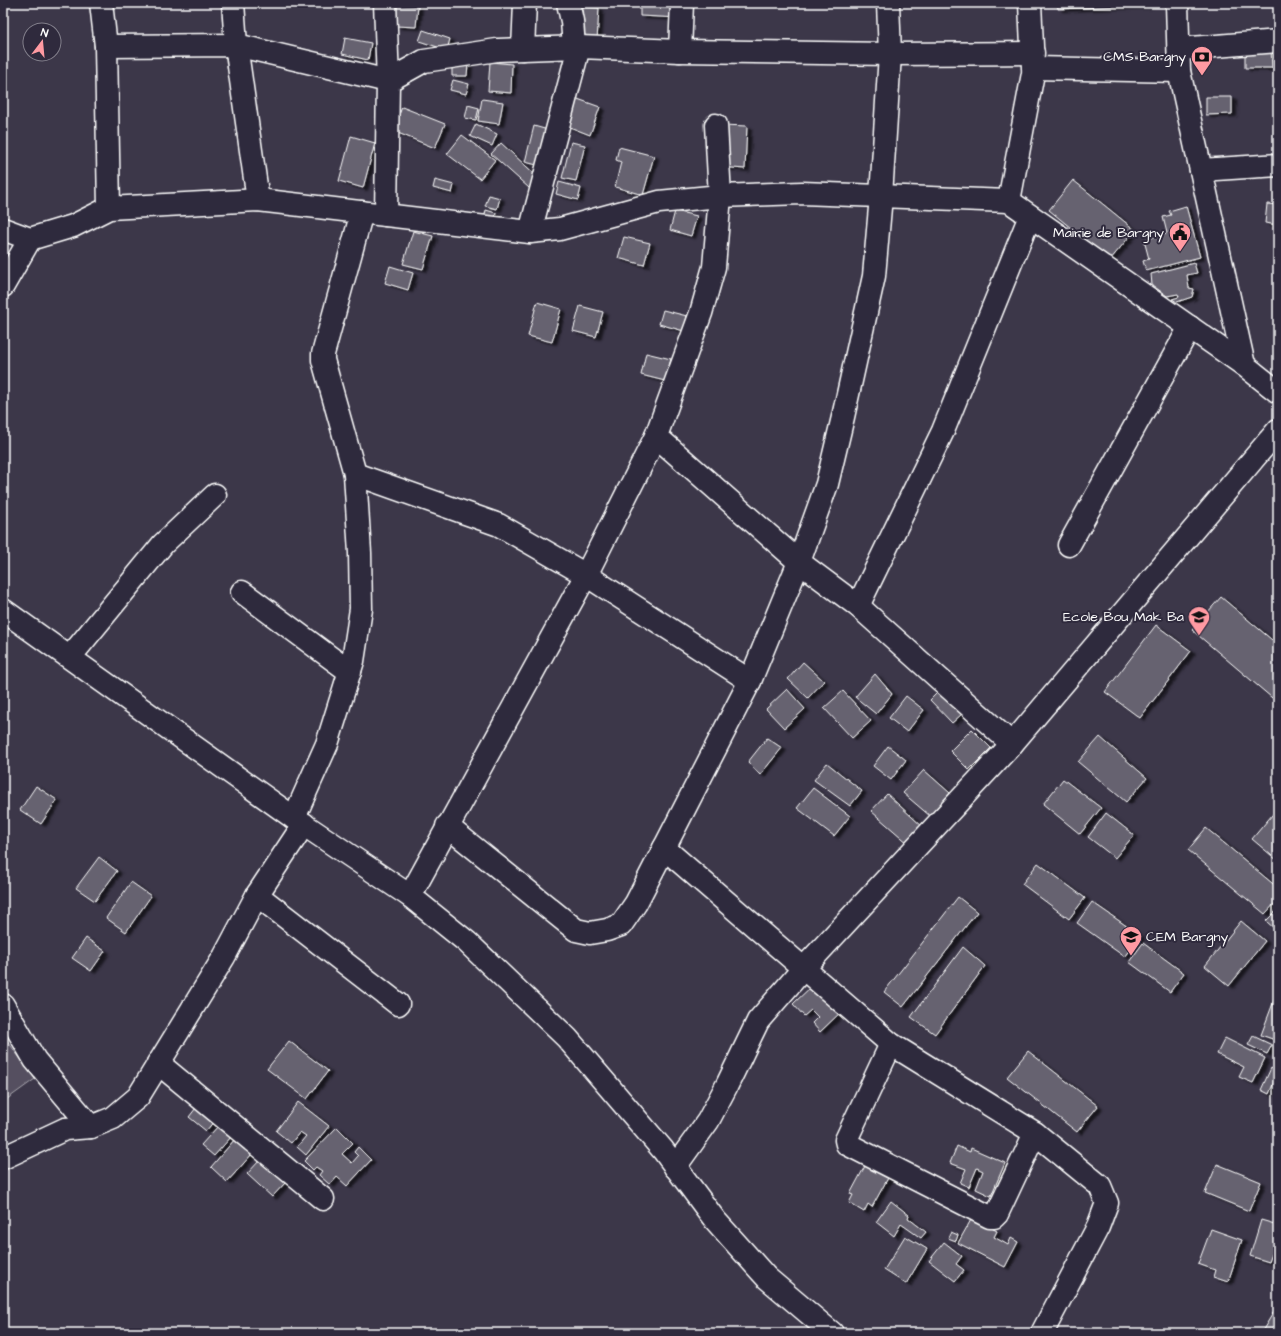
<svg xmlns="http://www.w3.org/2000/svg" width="1281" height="1336" viewBox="0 0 1281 1336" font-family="'Architects Daughter',sans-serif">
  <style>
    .green { fill: #555060; stroke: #aaa8b0 }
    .building { fill: #666270; stroke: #fff; filter: url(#shadow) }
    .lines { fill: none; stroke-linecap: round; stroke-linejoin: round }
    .street-casing { stroke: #fff; stroke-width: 25 }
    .street { stroke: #2f2a3d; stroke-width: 22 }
    .labels { text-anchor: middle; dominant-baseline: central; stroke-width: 4; stroke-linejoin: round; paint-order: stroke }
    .poi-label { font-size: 14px; fill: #fff; stroke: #2f2a3d; text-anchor: end }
  </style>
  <defs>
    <filter id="shadow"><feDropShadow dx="4.5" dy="2.5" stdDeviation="1" flood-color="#0009"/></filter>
  </defs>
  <rect width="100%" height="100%" fill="#3c3749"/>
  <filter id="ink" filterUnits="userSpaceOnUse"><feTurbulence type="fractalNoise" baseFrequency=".025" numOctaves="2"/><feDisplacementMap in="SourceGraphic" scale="8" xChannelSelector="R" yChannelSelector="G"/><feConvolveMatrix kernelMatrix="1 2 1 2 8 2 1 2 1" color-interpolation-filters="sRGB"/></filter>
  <g filter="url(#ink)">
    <!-- green -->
    <path class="green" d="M 3,1035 L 35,1079 L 3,1102 Z"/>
    <!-- building -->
    <g class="building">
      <path d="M 576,3 L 598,3 L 597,6 Z"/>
      <path d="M 640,3 L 681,3 L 680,18 L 640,16 Z"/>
      <path d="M 1057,3 L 1148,3 L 1148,5 L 1058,9 Z"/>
      <path d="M 397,4 L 418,6 L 416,27 L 396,26 Z"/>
      <path d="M 583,7 L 599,8 L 597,41 L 581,40 Z"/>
      <path d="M 423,30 L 450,39 L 447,50 L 419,41 Z"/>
      <path d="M 345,38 L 371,43 L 368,60 L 342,54 Z"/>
      <path d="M 1245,47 L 1271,47 L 1272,68 L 1245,68 Z"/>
      <path d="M 490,62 L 512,64 L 511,93 L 488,91 Z"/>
      <path d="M 452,64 L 468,64 L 467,76 L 452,76 Z"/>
      <path d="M 453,80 L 469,84 L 466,94 L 450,90 Z"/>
      <path d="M 572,97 L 600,107 L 590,135 L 562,124 Z"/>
      <path d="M 1206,97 L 1232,97 L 1232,114 L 1206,115 Z"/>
      <path d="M 482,99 L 503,102 L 499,124 L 478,121 Z"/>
      <path d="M 468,105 L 479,108 L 476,120 L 465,118 Z"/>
      <path d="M 402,107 L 445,124 L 435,148 L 393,131 Z"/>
      <path d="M 476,124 L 497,134 L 492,146 L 470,136 Z"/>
      <path d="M 722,125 L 747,126 L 745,169 L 720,167 Z"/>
      <path d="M 534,126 L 555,132 L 545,167 L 525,162 Z"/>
      <path d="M 462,135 L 495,160 L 480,179 L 447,154 Z"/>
      <path d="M 351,136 L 375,143 L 363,188 L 339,181 Z"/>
      <path d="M 571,142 L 585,145 L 576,181 L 562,178 Z"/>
      <path d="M 501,143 L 539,178 L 529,188 L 491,154 Z"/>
      <path d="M 619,147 L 654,156 L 643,195 L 615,187 L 621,162 L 616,160 Z"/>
      <path d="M 435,180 L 454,185 L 452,193 L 433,188 Z"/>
      <path d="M 1073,180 L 1135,230 L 1110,260 L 1049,210 Z"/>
      <path d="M 559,182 L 581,188 L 578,200 L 556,194 Z"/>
      <path d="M 489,195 L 500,198 L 497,209 L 485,206 Z"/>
      <path d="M 1267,204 L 1278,205 L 1278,225 L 1265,223 Z"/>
      <path d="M 1186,206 L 1200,257 L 1146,271 L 1143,261 L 1149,259 L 1144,240 L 1167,233 L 1163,217 L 1171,215 L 1169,211 Z"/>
      <path d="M 486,210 L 496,213 L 494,222 L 484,219 Z"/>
      <path d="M 675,211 L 697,216 L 691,236 L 670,230 Z"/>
      <path d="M 413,231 L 433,236 L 423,269 L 403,264 Z"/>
      <path d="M 624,237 L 650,243 L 644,265 L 618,258 Z"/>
      <path d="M 1194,263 L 1197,273 L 1187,275 L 1189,288 L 1194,289 L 1192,297 L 1177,302 L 1172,299 L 1179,297 L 1178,294 L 1167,296 L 1152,285 L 1151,274 Z"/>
      <path d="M 390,266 L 413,273 L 408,290 L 385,283 Z"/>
      <path d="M 537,302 L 561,309 L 552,342 L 528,336 Z"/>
      <path d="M 580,306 L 603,312 L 596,337 L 573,331 Z"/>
      <path d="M 663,310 L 687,316 L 684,331 L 659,324 Z"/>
      <path d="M 646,353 L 671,359 L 665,381 L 641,375 Z"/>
      <path d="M 1221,597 L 1278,645 L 1278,703 L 1192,630 Z"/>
      <path d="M 1156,625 L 1191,651 L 1140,718 L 1105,692 Z"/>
      <path d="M 803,662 L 824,681 L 808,698 L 788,679 Z"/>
      <path d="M 875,674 L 892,694 L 876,714 L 855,697 Z"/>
      <path d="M 787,689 L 805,709 L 784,728 L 766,709 Z"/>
      <path d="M 940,690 L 962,714 L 952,723 L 930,700 Z"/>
      <path d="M 843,691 L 871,721 L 852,738 L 824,708 Z"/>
      <path d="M 906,696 L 924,710 L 907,732 L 889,718 Z"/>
      <path d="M 972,729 L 991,748 L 969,770 L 950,751 Z"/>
      <path d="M 1100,737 L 1147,778 L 1126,802 L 1078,762 Z"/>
      <path d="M 767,738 L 782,748 L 760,775 L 748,762 Z"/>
      <path d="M 888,746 L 906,760 L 891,780 L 873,766 Z"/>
      <path d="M 827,763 L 862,791 L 850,806 L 814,780 Z"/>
      <path d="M 924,770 L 950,793 L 930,816 L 903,793 Z"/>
      <path d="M 1063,779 L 1101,808 L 1080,834 L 1043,804 Z"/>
      <path d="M 36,786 L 57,800 L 41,824 L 20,810 Z"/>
      <path d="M 813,788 L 850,816 L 834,836 L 797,808 Z"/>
      <path d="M 887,794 L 924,828 L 909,844 L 871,811 Z"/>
      <path d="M 1278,808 L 1278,861 L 1252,839 Z"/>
      <path d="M 1106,813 L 1134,835 L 1115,858 L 1088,837 Z"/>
      <path d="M 1206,828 L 1278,888 L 1278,900 L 1265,914 L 1188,850 Z"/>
      <path d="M 99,857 L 117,871 L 95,901 L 76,888 Z"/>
      <path d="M 1038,863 L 1085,898 L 1069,919 L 1022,884 Z"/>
      <path d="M 131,882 L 151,896 L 126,932 L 106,918 Z"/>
      <path d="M 958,897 L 977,912 L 903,1007 L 884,992 Z"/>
      <path d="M 1092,902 L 1141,936 L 1125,957 L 1077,923 Z"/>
      <path d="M 1278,909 L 1278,932 L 1266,921 Z"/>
      <path d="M 1241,921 L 1265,941 L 1229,986 L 1205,966 Z"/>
      <path d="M 86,938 L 105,951 L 91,971 L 72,958 Z"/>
      <path d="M 1143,943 L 1184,973 L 1170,992 L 1129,962 Z"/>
      <path d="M 963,947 L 985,966 L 935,1034 L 911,1017 Z"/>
      <path d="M 816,982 L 843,1010 L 820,1032 L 812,1023 L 818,1017 L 811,1010 L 804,1016 L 793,1004 Z"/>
      <path d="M 1278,990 L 1278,1041 L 1261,1035 Z"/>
      <path d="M 1253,1036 L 1272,1045 L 1267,1054 L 1248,1045 Z"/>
      <path d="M 1225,1038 L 1265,1058 L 1253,1083 L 1239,1077 L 1244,1067 L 1217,1054 Z"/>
      <path d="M 289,1041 L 328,1071 L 307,1099 L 267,1069 Z"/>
      <path d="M 1028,1051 L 1098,1106 L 1077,1132 L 1007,1077 Z"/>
      <path d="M 1271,1068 L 1278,1072 L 1278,1084 L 1274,1082 L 1269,1094 L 1261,1090 Z"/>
      <path d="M 206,1095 L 224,1109 L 206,1131 L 189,1117 Z"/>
      <path d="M 298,1102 L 329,1126 L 306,1155 L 297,1147 L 306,1136 L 300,1132 L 291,1143 L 276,1131 Z"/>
      <path d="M 219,1125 L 232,1136 L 214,1156 L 201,1145 Z"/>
      <path d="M 337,1127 L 353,1143 L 342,1154 L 352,1163 L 358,1156 L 354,1152 L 358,1147 L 371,1160 L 347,1186 L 337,1177 L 330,1185 L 319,1175 L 322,1171 L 316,1167 L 313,1170 L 304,1161 Z"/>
      <path d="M 235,1139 L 252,1154 L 227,1182 L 211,1167 Z"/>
      <path d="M 957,1146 L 970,1152 L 971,1148 L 1005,1163 L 991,1196 L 976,1189 L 983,1171 L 977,1168 L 969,1187 L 960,1183 L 966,1169 L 950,1163 Z"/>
      <path d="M 260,1160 L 285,1183 L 272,1197 L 247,1174 Z"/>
      <path d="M 1217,1164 L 1261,1182 L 1249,1211 L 1205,1193 Z"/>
      <path d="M 865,1166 L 888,1178 L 872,1207 L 868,1204 L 864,1212 L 849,1203 L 853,1195 L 850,1194 Z"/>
      <path d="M 891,1201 L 909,1215 L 908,1218 L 926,1232 L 921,1238 L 901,1224 L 894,1236 L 876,1222 Z"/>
      <path d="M 972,1218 L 997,1231 L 994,1237 L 1008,1245 L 1011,1238 L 1018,1242 L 1005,1267 L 958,1243 Z"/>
      <path d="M 1261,1220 L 1278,1225 L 1278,1265 L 1275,1265 L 1278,1256 L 1272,1254 L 1269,1262 L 1250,1256 Z"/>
      <path d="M 1211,1229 L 1242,1240 L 1228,1282 L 1213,1277 L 1215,1270 L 1198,1264 Z"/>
      <path d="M 951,1232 L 958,1235 L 956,1241 L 948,1238 Z"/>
      <path d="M 905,1236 L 927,1249 L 906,1284 L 884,1270 Z"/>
      <path d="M 944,1242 L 962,1256 L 956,1264 L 964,1270 L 955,1281 L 929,1261 Z"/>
      <path d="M 1278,1305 L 1278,1333 L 1261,1333 Z"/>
    </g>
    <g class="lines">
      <!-- street casing -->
      <g class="street-casing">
        <g id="street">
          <path d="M 101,3 L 106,46 L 109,208"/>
          <path d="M 233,3 L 236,45 L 258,200"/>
          <path d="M 385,3 L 388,81 L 386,215"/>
          <path d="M 568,3 L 572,21 L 574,47"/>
          <path d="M 1030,3 L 1033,68"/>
          <path d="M 1177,3 L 1179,71 L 1244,365"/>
          <path d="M 106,46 L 236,45 L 388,81 L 424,61 L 497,50 L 523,49 L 579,47 L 680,51 L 890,54 L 1033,53"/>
          <path d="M 523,49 L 525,3"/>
          <path d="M 1179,49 L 1278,41"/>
          <path d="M 680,51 L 682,3"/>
          <path d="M 1201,170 L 1278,165"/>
          <path d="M 1009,201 L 1034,68 L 1179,71"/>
          <path d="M 3,229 L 30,239 L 73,226 L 109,208 L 258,200 L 530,232 L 560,229 L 659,202 L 720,196 L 802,193 L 1009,201 L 1244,365 L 1278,392"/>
          <path d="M 530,232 L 579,47"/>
          <path d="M 3,286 L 30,239"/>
          <path d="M 656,436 L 799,562 L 858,606 L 1012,744"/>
          <path d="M 355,474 L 499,525 L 586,575 L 750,681"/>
          <path d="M 1069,545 L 1190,327"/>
          <path d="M 242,592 L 350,672"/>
          <path d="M 858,606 L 943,431 L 1030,216"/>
          <path d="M 3,610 L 294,818 L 410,896 L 467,942 L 567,1038 L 663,1150 L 715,1220 L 767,1278 L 832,1333"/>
          <path d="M 70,657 L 163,544 L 215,495"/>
          <path d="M 294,818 L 327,744 L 353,661 L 361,609 L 360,553 L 355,474 L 323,360 L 323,354 L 362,212"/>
          <path d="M 447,826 L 576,930 L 590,933 L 607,930 L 621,925 L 636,903 L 750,681 L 799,562 L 827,484 L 843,417 L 874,276 L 881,196 L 890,54 L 888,3"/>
          <path d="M 664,848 L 891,1044 L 1035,1133 L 1100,1186 L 1107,1203 L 1098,1227 L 1042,1333"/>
          <path d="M 257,895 L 398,1004"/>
          <path d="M 410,896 L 586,575 L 656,436 L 701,313 L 714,267 L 720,196 L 716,125"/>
          <path d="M 3,1005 L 35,1060 L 91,1127"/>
          <path d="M 891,1044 L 846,1140 L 847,1144 L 990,1217 L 994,1217 L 997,1214 L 1035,1133"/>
          <path d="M 158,1063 L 323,1199"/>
          <path d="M 3,1158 L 65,1129 L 91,1127 L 113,1118 L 138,1097 L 224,957 L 257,895 L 304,824"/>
          <path d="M 675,1167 L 708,1121 L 727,1085 L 758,1021 L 803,969 L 1012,744 L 1278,430"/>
        </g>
      </g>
      <!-- street -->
      <use href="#street" class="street"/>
    </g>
  </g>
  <!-- icons -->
  <defs>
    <g id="bank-pin" transform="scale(1.15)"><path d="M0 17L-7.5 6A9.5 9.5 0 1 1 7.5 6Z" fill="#ff9aa2" stroke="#2f2a3d"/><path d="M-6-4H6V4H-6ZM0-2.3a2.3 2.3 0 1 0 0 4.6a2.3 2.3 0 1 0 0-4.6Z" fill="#111"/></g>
    <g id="civic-pin" transform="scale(1.15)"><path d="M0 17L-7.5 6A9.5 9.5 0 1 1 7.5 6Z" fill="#ff9aa2" stroke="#2f2a3d"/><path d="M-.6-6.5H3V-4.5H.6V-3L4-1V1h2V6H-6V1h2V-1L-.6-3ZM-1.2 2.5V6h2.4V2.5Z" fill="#111"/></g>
    <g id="school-pin" transform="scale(1.15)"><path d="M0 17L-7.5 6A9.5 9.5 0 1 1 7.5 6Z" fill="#ff9aa2" stroke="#2f2a3d"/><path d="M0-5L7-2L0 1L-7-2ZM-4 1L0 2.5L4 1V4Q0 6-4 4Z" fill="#111"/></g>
  </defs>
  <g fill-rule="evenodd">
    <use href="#bank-pin" x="1202" y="57"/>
    <use href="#civic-pin" x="1180" y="233"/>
    <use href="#school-pin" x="1199" y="617"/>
    <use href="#school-pin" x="1131" y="937"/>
  </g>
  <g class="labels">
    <!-- poi labels -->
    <g class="poi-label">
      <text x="1186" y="57">CMS Bargny</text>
      <text x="1164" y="233">Mairie de Bargny</text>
      <text x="1184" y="617">Ecole Bou Mak Ba</text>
      <text x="1146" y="937" text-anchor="start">CEM Bargny</text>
    </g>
  </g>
  <!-- margin -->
  <rect width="1281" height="1336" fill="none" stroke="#2f2a3d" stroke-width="16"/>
  <rect x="8" y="8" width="1265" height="1320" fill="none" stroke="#fff" stroke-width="1.5" filter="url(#ink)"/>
  <!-- north arrow -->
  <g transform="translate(42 42) rotate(16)"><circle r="19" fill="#2f2a3d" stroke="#827f8b"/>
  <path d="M0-3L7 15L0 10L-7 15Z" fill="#ff9aa2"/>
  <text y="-6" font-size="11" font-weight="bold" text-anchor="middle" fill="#ffffff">N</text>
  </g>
</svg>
